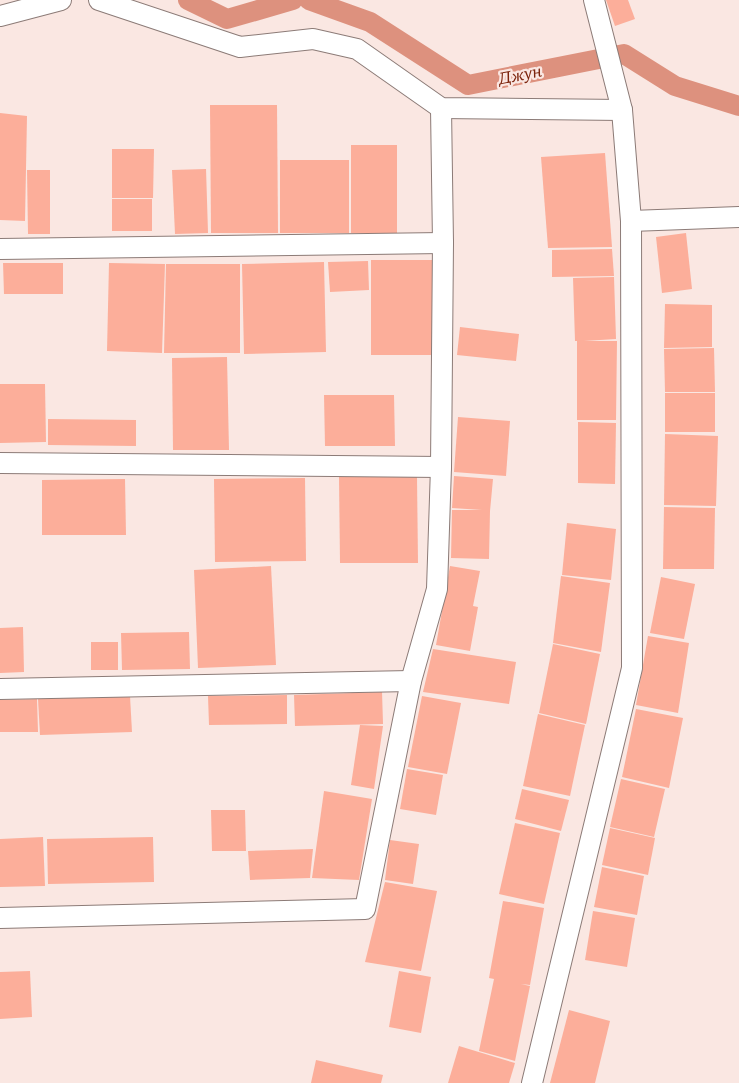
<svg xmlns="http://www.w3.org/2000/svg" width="739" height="1083" viewBox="0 0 739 1083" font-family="'Roboto Serif',serif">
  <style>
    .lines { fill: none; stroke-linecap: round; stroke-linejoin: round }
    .canal { stroke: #dd917e; stroke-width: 20 }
    .building { fill: #fcae9a }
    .minor-casing { stroke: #8c7b77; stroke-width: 22 }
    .minor { stroke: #fff; stroke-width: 20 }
    .labels { text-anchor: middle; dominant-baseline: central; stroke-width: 4.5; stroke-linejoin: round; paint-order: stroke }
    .water-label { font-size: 16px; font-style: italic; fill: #7c240d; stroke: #fae7e2 }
  </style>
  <rect width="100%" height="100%" fill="#fae7e2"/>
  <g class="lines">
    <!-- canal -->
    <g class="canal">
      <path d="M 188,0 L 227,19 L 293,0"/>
      <path d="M 309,0 L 370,22 L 468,85 L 624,54 L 675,86 L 739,106"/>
    </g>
  </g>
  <!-- building -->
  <g class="building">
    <path d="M 606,0 L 628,0 L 635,19 L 615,26 Z"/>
    <path d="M 210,105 L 277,105 L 278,233 L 211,233 Z"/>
    <path d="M 0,113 L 27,116 L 25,221 L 0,220 Z"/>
    <rect x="351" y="145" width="46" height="88"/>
    <path d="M 112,149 L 154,149 L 153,198 L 112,198 Z"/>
    <path d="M 605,153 L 612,247 L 548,248 L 541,157 Z"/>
    <rect x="280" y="160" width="69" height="73"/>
    <path d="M 206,169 L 208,233 L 175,234 L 172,170 Z"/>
    <path d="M 27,170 L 50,170 L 50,234 L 28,234 Z"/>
    <rect x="112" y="199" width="40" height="32"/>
    <path d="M 686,233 L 692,289 L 662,293 L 656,237 Z"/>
    <path d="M 612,249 L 614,276 L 552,277 L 552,250 Z"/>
    <path d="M 371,260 L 436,260 L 437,355 L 371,355 Z"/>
    <path d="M 368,261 L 369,290 L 330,292 L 328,262 Z"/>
    <path d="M 324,262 L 326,352 L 244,354 L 242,264 Z"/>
    <path d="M 3,263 L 63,263 L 63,294 L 4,294 Z"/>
    <path d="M 109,263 L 165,264 L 162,353 L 107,351 Z"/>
    <path d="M 166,264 L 240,264 L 240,353 L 164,353 Z"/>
    <path d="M 614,277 L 616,339 L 584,341 L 617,341 L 616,420 L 577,420 L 577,341 L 575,341 L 573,278 Z"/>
    <path d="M 665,304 L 712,305 L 712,347 L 664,348 Z"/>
    <path d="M 460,327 L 519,334 L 516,361 L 457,355 Z"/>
    <path d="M 714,348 L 715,392 L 665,392 L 664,349 Z"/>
    <path d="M 227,357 L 229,450 L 173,450 L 172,358 Z"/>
    <path d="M 0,384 L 45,384 L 46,442 L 0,443 Z"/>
    <rect x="665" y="393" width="50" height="39"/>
    <path d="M 324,395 L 394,395 L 395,446 L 325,446 Z"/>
    <path d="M 458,417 L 510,421 L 506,476 L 454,472 Z"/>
    <path d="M 48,419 L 136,420 L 136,446 L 48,445 Z"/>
    <path d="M 578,422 L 616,423 L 615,484 L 578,483 Z"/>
    <path d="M 665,434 L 718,436 L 716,506 L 664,505 Z"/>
    <path d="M 454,476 L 493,479 L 490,511 L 489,559 L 451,558 L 452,510 L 482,510 L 452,508 Z"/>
    <path d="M 339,477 L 417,477 L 418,563 L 340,563 Z"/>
    <path d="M 305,478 L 306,561 L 215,562 L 214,479 Z"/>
    <path d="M 125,479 L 126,535 L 42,535 L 42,480 Z"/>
    <path d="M 664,507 L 715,508 L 714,569 L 663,569 Z"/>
    <path d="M 567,523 L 616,529 L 611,580 L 562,575 Z"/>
    <path d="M 271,566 L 276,665 L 198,668 L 194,570 Z"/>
    <path d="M 450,566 L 480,571 L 473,606 L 478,607 L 470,651 L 436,645 Z"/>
    <path d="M 561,576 L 610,583 L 601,652 L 553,643 Z"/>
    <path d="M 661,577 L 695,584 L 684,639 L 650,633 Z"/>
    <path d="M 23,627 L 24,672 L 0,673 L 0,628 Z"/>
    <path d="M 189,632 L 190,669 L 122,670 L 121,633 Z"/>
    <path d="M 648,636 L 689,643 L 678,713 L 636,705 Z"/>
    <rect x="91" y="642" width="27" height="28"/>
    <path d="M 553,644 L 600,654 L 586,724 L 539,713 Z"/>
    <path d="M 433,649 L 516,662 L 509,704 L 423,692 Z"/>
    <path d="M 382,692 L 383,724 L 295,726 L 294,695 Z"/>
    <path d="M 287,695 L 287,724 L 209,725 L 208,696 Z"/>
    <path d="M 130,696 L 132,732 L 40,735 L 38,699 Z"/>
    <path d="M 422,696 L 461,703 L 447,774 L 408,767 Z"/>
    <path d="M 37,699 L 38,732 L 0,732 L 0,700 Z"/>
    <path d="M 636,709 L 683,718 L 669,788 L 622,777 Z"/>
    <path d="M 538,714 L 585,725 L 570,796 L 523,786 Z"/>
    <path d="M 360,725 L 383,726 L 374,789 L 351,785 Z"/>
    <path d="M 407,769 L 443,775 L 436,815 L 400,809 Z"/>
    <path d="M 621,779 L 665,789 L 654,837 L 610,827 Z"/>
    <path d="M 522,789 L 569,800 L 561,831 L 515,819 Z"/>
    <path d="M 324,791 L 372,799 L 359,880 L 312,878 Z"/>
    <path d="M 211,810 L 245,810 L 246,851 L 212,851 Z"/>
    <path d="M 515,823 L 560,833 L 544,904 L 499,894 Z"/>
    <path d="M 610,828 L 655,838 L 648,875 L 602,865 Z"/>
    <path d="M 43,837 L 45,886 L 0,887 L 0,839 Z"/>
    <path d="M 153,837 L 154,882 L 48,884 L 47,839 Z"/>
    <path d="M 390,840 L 419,844 L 413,884 L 385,880 Z"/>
    <path d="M 313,849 L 310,878 L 250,880 L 248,851 Z"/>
    <path d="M 602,867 L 644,876 L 637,915 L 594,907 Z"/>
    <path d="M 385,882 L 437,891 L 421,971 L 365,962 Z"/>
    <path d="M 503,901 L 544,908 L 530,985 L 521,984 L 530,986 L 515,1061 L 479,1051 L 494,979 L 489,978 Z"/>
    <path d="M 593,911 L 635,918 L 627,967 L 585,960 Z"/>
    <path d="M 30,971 L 32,1017 L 0,1019 L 0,972 Z"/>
    <path d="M 399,971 L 431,977 L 421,1033 L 389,1027 Z"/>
    <path d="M 569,1010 L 610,1021 L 595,1083 L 550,1083 Z"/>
    <path d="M 459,1046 L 515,1063 L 509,1083 L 448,1083 Z"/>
    <path d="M 316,1060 L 383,1075 L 381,1083 L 311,1083 Z"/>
  </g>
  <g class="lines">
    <!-- minor casing -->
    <g class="minor-casing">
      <g id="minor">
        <path d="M 99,0 L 240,47 L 313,39 L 357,49 L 441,108 L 622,110"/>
        <path d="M 0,16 L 61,0"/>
        <path d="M 631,221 L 739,217"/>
        <path d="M 0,249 L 443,243"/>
        <path d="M 0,463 L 441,467"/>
        <path d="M 0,689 L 411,681"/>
        <path d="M 0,918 L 365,909 L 411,681 L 437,589 L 441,467 L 443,243 L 441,108"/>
        <path d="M 532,1083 L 632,668 L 631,221 L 622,110 L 594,0"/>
      </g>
    </g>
    <!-- minor -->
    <use href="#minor" class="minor"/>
  </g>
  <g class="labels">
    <!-- water labels -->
    <g class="water-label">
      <text transform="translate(520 75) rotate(-11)">Джун</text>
    </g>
  </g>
</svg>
